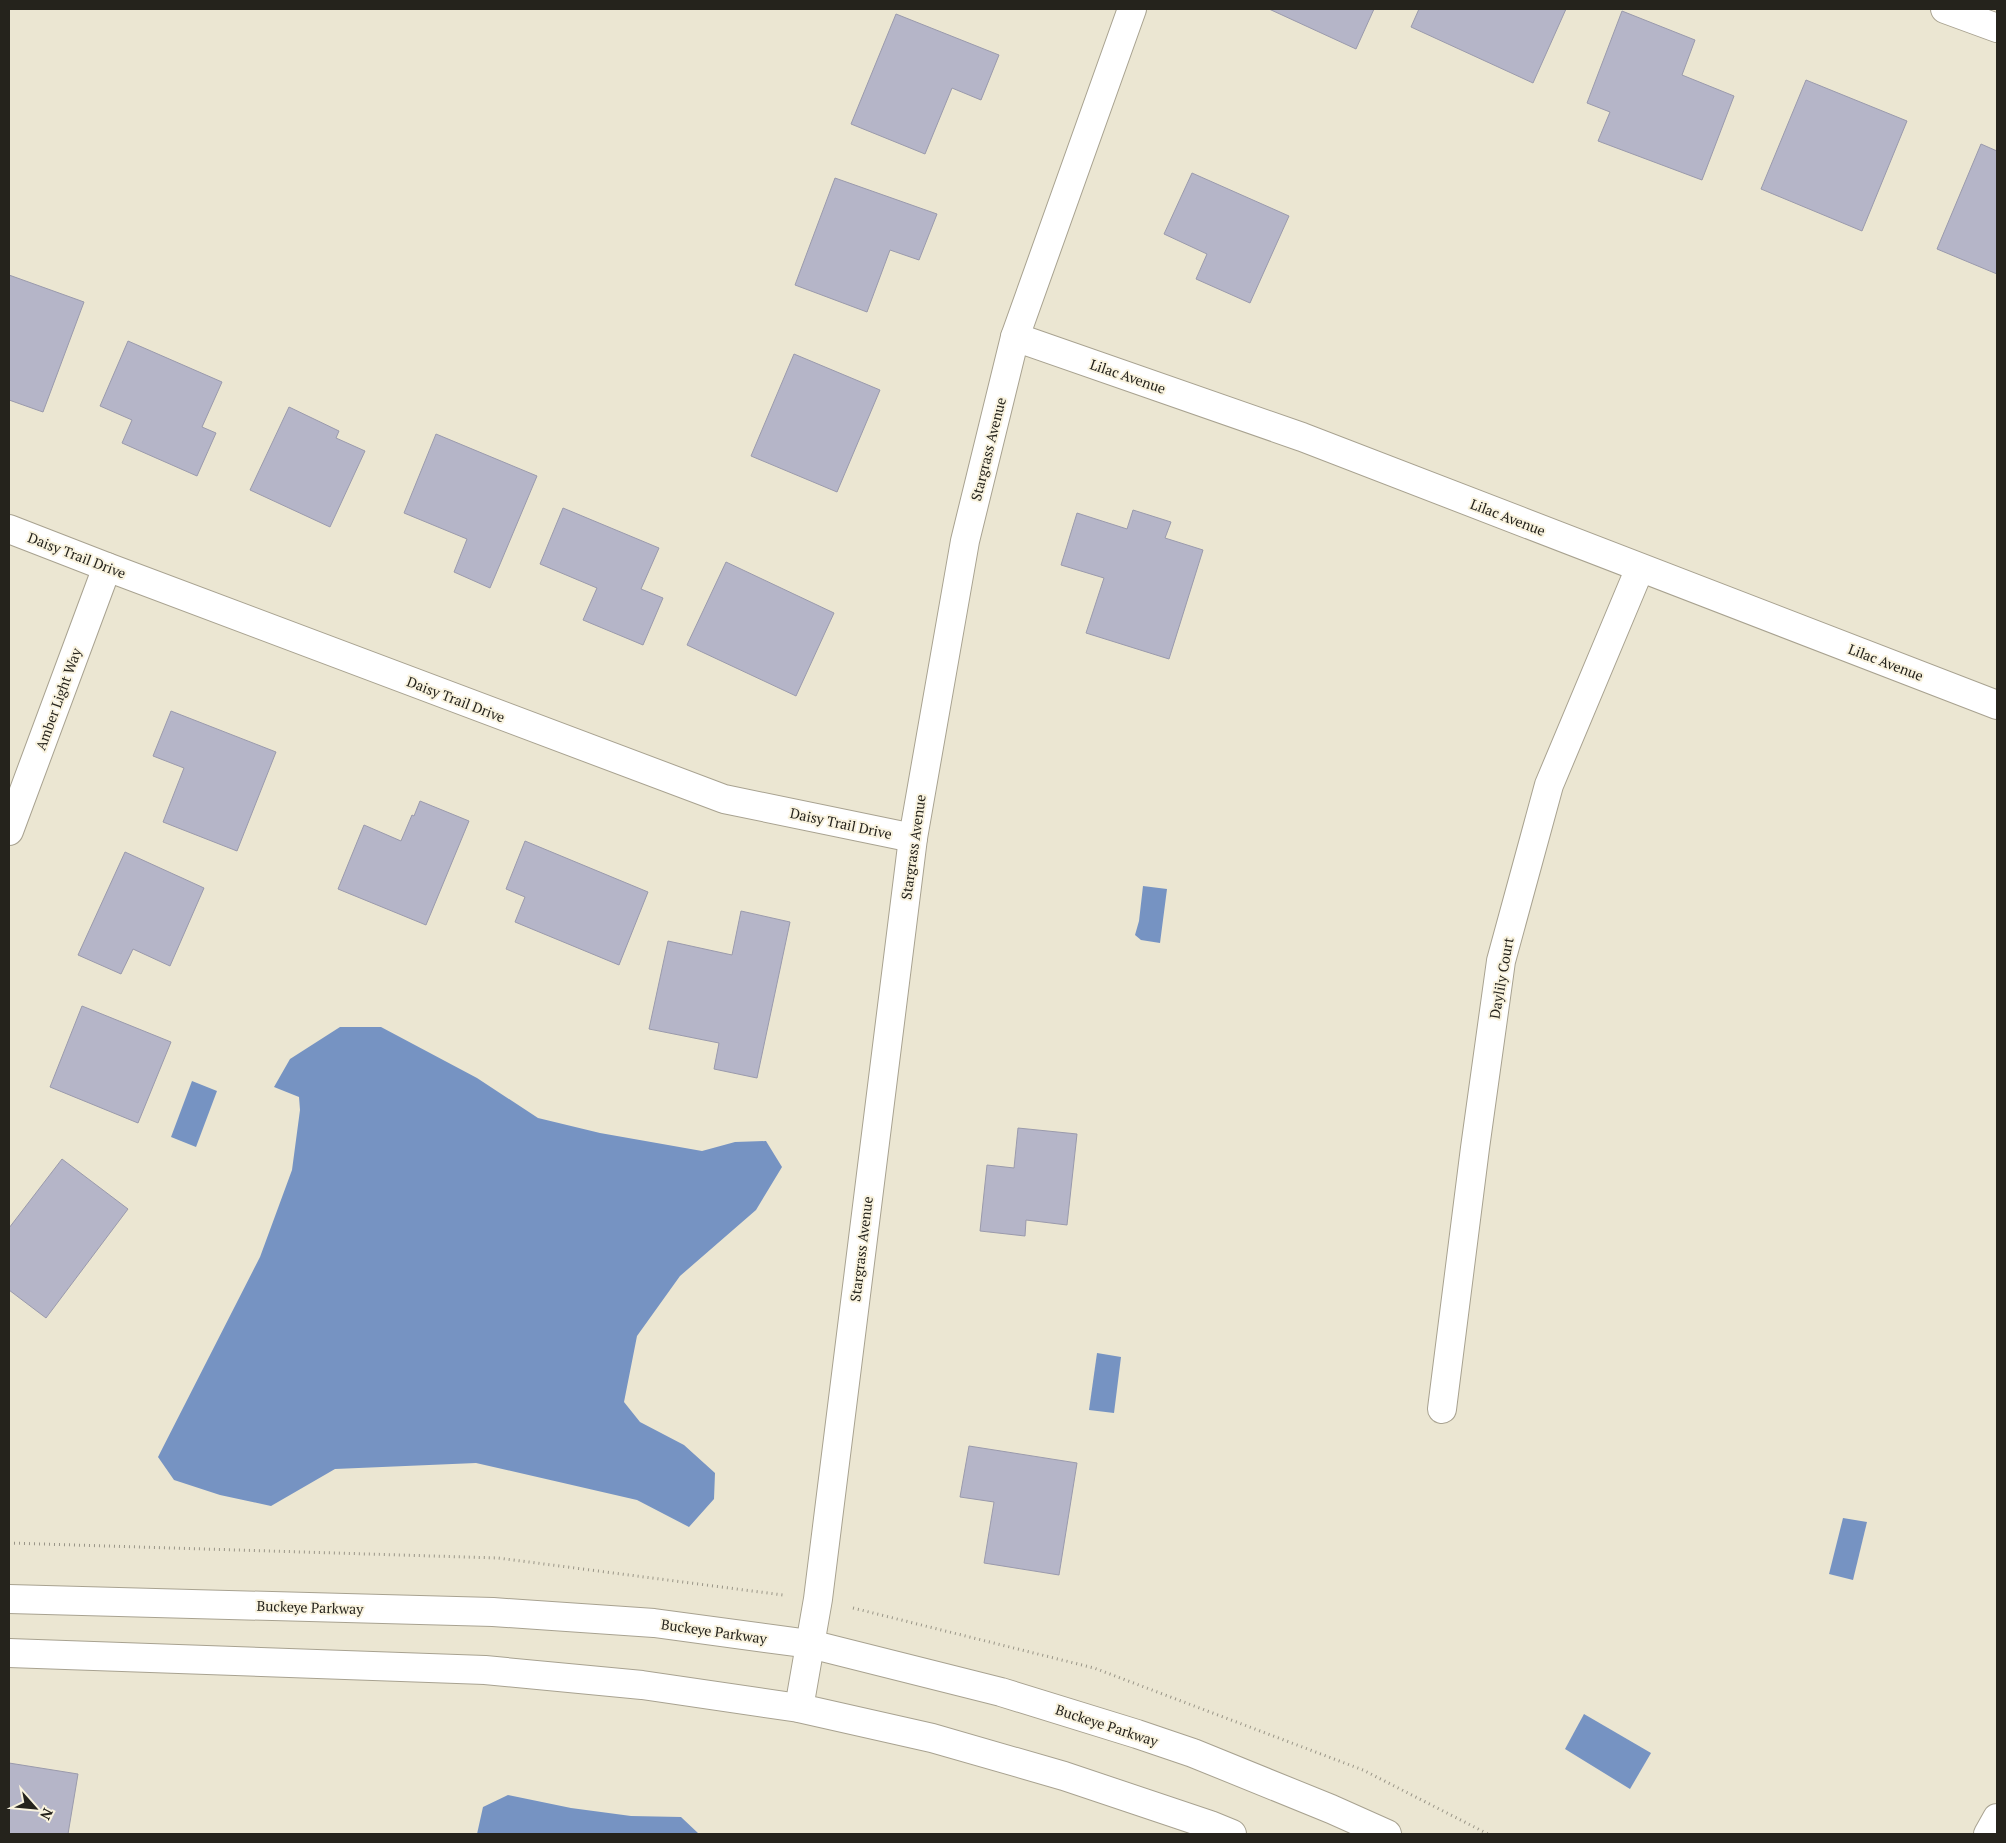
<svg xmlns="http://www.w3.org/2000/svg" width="2006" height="1843" viewBox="0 0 2006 1843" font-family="'PT Serif',serif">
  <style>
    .water { fill: #7693c2 }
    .building { fill: #b5b5c8; stroke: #9a9aac }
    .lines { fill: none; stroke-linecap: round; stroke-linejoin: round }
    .minor-casing { stroke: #a8a290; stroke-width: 30 }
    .path { stroke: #999587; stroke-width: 3; stroke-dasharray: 1 4; stroke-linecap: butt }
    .minor { stroke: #fff; stroke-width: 28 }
    .labels { text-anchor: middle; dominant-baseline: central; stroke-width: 4; stroke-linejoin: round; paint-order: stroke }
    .street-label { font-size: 14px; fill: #25231c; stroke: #f9f3df }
  </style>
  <rect width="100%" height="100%" fill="#ebe6d2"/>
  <!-- water -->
  <g class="water">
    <path d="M 1143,886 L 1167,889 L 1160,943 L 1141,940 L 1135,935 L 1139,921 Z"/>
    <path d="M 340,1027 L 381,1027 L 477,1078 L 538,1118 L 600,1133 L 702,1151 L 735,1142 L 766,1141 L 782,1167 L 756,1210 L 680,1276 L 637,1336 L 624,1402 L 640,1422 L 684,1445 L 715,1473 L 714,1499 L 689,1527 L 637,1500 L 476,1463 L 335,1469 L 271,1506 L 220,1495 L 174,1480 L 158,1457 L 260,1257 L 292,1170 L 300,1110 L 299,1097 L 274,1087 L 290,1059 Z"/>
    <path d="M 192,1081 L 217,1091 L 196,1147 L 171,1137 Z"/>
    <path d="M 1097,1353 L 1121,1357 L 1114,1413 L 1089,1410 Z"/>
    <path d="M 1843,1518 L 1867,1522 L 1853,1580 L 1829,1574 Z"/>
    <path d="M 1584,1714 L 1651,1753 L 1630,1789 L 1565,1749 Z"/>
    <path d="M 508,1795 L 571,1808 L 631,1816 L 681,1817 L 699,1834 L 477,1834 L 483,1807 Z"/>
  </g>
  <!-- building -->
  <g class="building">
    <path d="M 1269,9 L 1374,9 L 1356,49 Z"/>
    <path d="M 1419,9 L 1566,9 L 1533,83 L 1411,27 Z"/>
    <path d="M 1622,11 L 1695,40 L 1682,75 L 1734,96 L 1702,180 L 1598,141 L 1610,112 L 1587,103 Z"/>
    <path d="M 896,14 L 999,55 L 981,100 L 952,88 L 925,154 L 851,124 Z"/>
    <path d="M 1806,80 L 1907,121 L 1862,231 L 1761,189 Z"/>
    <path d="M 1981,144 L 1997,151 L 1997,274 L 1937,249 Z"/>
    <path d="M 1192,173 L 1289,216 L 1250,303 L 1196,279 L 1207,254 L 1164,234 Z"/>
    <path d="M 835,178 L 937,214 L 919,260 L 890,250 L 867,312 L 795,285 Z"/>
    <path d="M 9,275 L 84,302 L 43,412 L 9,400 Z"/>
    <path d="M 128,341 L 222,382 L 202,427 L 216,433 L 197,476 L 122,443 L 132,420 L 100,406 Z"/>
    <path d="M 794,354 L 880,390 L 837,492 L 751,456 Z"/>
    <path d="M 289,407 L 339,431 L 336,438 L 365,451 L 330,527 L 250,490 Z"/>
    <path d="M 436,434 L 537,476 L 490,588 L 454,572 L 467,539 L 404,513 Z"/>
    <path d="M 563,508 L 659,548 L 641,589 L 663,598 L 643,645 L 583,620 L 597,588 L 540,564 Z"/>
    <path d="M 1133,510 L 1171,522 L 1165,538 L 1203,550 L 1169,659 L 1086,633 L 1104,578 L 1061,565 L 1077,513 L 1127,529 Z"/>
    <path d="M 726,562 L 834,613 L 796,696 L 687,645 Z"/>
    <path d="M 171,711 L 276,752 L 237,851 L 163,822 L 184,768 L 153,756 Z"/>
    <path d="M 420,801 L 469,821 L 426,925 L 338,889 L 364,825 L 401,841 L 412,815 L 414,816 Z"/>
    <path d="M 525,841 L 648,892 L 619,965 L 515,922 L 525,897 L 506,889 Z"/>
    <path d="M 125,852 L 204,888 L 170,966 L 133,949 L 121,974 L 78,955 Z"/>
    <path d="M 741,911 L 790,922 L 757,1078 L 714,1069 L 719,1043 L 649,1029 L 668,941 L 732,955 Z"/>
    <path d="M 82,1006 L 171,1042 L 138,1123 L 50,1087 Z"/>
    <path d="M 1018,1128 L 1077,1134 L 1067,1225 L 1026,1220 L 1025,1236 L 980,1231 L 987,1165 L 1014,1168 Z"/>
    <path d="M 62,1159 L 128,1209 L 46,1318 L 9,1290 L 9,1228 Z"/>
    <path d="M 969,1446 L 1077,1463 L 1059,1575 L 984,1563 L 994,1502 L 960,1497 Z"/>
    <path d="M 9,1763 L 78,1774 L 68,1834 L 9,1834 Z"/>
  </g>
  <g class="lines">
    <!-- minor casing -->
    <g class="minor-casing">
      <g id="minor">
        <path d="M 1945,9 L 1997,28"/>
        <path d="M 1015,337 L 1302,437 L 1997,705"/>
        <path d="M 9,529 L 107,567 L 724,799 L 913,838"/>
        <path d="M 9,831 L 107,567"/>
        <path d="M 1442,1409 L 1475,1148 L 1501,961 L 1549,785 L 1640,568"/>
        <path d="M 9,1599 L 493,1612 L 654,1623 L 810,1644 L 1001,1692 L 1137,1734 L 1193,1753 L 1331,1809 L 1387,1834"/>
        <path d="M 9,1653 L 485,1670 L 642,1685 L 799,1708 L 932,1738 L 1064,1776 L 1210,1825 L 1232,1834"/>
        <path d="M 799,1708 L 818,1599 L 913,838 L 965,541 L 1015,337 L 1132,9"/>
        <path d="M 1988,1834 L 1997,1818"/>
      </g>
    </g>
    <!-- path -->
    <g class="path">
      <path d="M 9,1543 L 498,1558 L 783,1595"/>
      <path d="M 853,1608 L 1094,1668 L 1363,1770 L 1488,1834"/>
    </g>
    <!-- minor -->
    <use href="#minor" class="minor"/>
  </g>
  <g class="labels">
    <!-- street labels -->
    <g class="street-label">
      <text transform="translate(1128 376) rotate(19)">Lilac Avenue</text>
      <text transform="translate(988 449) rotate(-76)">Stargrass Avenue</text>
      <text transform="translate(1508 517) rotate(21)">Lilac Avenue</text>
      <text transform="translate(77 555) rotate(21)">Daisy Trail Drive</text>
      <text transform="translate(1886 662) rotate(21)">Lilac Avenue</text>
      <text transform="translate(58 699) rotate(-70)">Amber Light Way</text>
      <text transform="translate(456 699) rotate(21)">Daisy Trail Drive</text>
      <text transform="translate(841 823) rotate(12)">Daisy Trail Drive</text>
      <text transform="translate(913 847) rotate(-82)">Stargrass Avenue</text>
      <text transform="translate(1501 978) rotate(-80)">Daylily Court</text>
      <text transform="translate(861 1249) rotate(-83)">Stargrass Avenue</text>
      <text transform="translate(310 1607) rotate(2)">Buckeye Parkway</text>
      <text transform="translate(714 1631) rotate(8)">Buckeye Parkway</text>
      <text transform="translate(1107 1725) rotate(18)">Buckeye Parkway</text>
    </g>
  </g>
  <!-- border -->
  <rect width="2006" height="1843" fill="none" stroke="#25231c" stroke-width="20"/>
  <!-- north arrow -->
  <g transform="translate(35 1808) rotate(117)" stroke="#f9f3df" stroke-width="4" paint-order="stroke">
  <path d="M0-4L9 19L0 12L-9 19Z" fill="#25231c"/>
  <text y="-8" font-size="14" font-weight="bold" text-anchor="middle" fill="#25231c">N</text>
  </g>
</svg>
